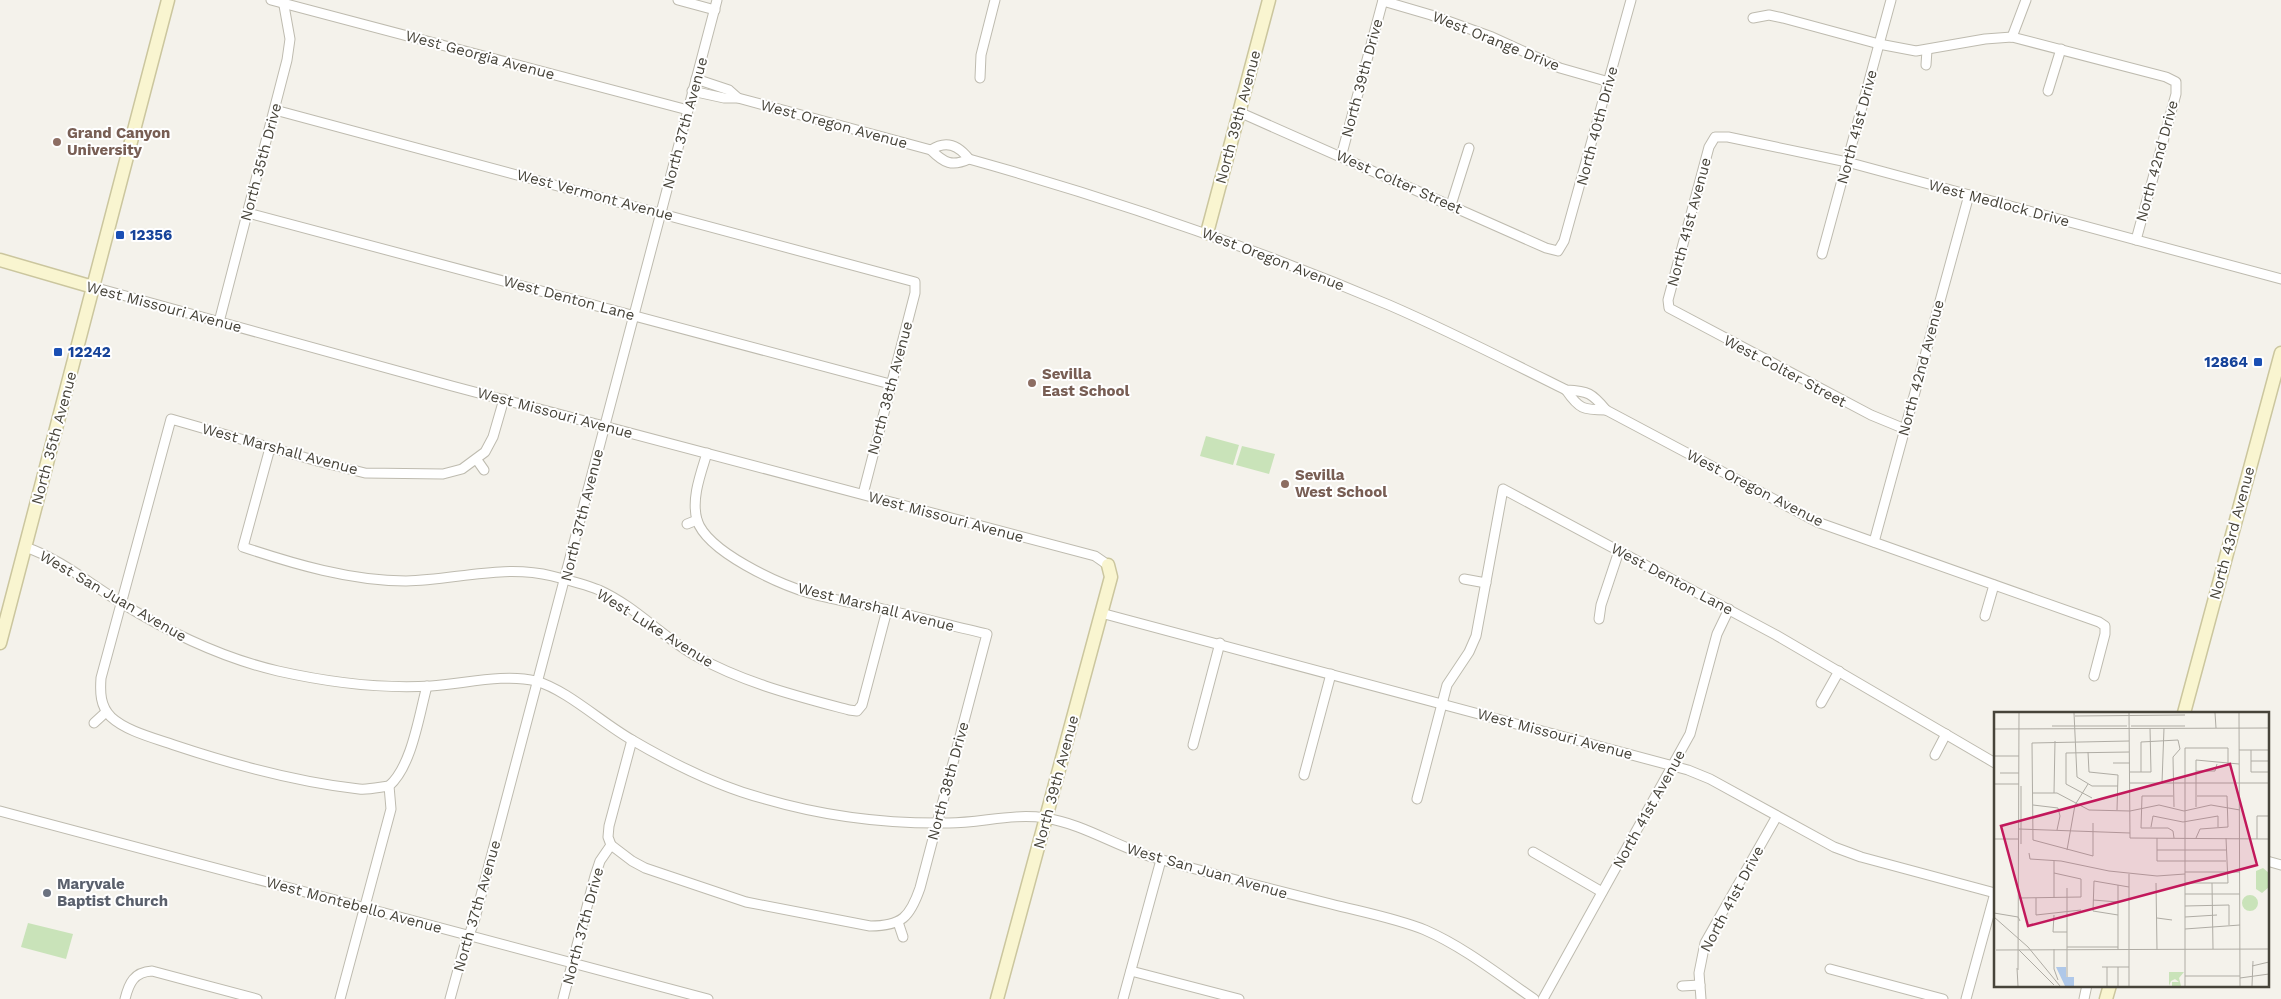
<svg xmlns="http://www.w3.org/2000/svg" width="2281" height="999" font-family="'Work Sans',sans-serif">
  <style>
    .green { fill: #c9e3b9 }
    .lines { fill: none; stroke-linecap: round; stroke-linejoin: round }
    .street-casing { stroke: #bebbaf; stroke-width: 11 }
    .secondary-casing { stroke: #cbc69e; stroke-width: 15 }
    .street { stroke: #fff; stroke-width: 9 }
    .secondary { stroke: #f9f5d0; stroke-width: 12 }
    .education-dot { fill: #8d6e63; stroke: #fff; stroke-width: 2 }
    .transit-dot { fill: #1a4fb4; stroke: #fff; stroke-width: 2 }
    .worship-dot { fill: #6b7280; stroke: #fff; stroke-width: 2 }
    .labels { text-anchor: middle; stroke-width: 4; stroke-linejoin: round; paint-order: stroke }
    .street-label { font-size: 15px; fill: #47443a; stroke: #fff }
    .education-label { font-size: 15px; font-weight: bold; fill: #785e54; stroke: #fff; text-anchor: start }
    .transit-label { font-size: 15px; font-weight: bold; fill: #164399; stroke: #fff; text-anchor: start }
    .worship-label { font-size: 15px; font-weight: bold; fill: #5b616d; stroke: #fff; text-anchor: start }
    .inset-road { fill: none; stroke: #afaca4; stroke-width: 1 }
    .view { fill: #c2185b; fill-opacity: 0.15; stroke: #c2185b; stroke-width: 2.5 }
    .inset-edge { fill: none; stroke: #47443a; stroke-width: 2.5 }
  </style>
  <rect width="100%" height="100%" fill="#f4f2eb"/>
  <g class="green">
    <polygon points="1206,436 1239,445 1233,465 1200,456"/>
    <polygon points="1242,446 1275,454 1269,474 1236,465"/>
    <polygon points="28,923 73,934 66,959 21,947"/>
  </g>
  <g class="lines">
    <defs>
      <g id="street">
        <polyline points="271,0 688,110"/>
        <polyline points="678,0 715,10"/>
        <polyline points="1383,1 1431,15 1492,37 1560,68 1609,82"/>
        <polyline points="1753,18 1769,15 1783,18 1879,44 1916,51 1985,39 2012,37 2166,77 2176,82 2176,94 2136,240"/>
        <polyline points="2012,37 2026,0"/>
        <polyline points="1926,65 1927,50"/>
        <polyline points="980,78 981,55 995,0"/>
        <polyline points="696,79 729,90 738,98"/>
        <path d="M692,91L724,98H738L931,150C944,163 952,167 969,159"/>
        <polyline points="2048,91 2061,49"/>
        <polyline points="275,110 915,282 915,293 863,494"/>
        <polyline points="1239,112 1546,248 1558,251 1564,241 1631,0"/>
        <path d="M931,150C946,140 958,145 969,159C1112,199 1252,247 1389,305C1449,331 1508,361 1566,390C1588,391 1592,393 1606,410L1817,522L2099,622L2105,626V634L2094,676"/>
        <polyline points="1341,157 1383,0"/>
        <polyline points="1451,205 1469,148"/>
        <polyline points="248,213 890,384"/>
        <polyline points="1822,254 1891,0"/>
        <polyline points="93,287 452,386 1095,556 1108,565"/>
        <polyline points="219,322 287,60 290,39 283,0"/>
        <path d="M1566,390C1579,409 1583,410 1606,410"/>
        <polyline points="1905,429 1871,415 1669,308 1668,300 1709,147 1715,137 1728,137 1847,162 2281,279"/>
        <path d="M270,448L243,547C294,564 351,581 406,581C455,580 503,564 552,576C568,580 584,584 599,590C635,606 662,637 696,656C744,683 797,696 849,710L857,711L862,705L887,610"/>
        <polyline points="477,460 484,470"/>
        <polyline points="687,524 697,520"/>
        <polyline points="1874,542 1969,195"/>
        <path d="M25,547C61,559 91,585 123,604C172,634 222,658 278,671C327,682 381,689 431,686C463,684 505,673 536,681C567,690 602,723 632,740C673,764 719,787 765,799C823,816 888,824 949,823C981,823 1013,813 1045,818C1085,824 1120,849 1159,859C1216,875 1274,890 1331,904C1362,912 1395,918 1425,930C1464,947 1499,975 1534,999"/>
        <polyline points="1464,579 1486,583"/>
        <polyline points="1101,613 1688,770 1710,779 1834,847 1861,857 1995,893"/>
        <polyline points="1985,616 1994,585"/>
        <polyline points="1599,619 1601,605 1619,551"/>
        <polyline points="1821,703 1839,671"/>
        <polyline points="94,723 106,712"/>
        <polyline points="1193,745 1220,643"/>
        <polyline points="1935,755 1946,734"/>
        <polyline points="1304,775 1331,674"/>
        <path d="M389,786C380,787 369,790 359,789C296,782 234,765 174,745C154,738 126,731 111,717C100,706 100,692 101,678L171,419L317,461L365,473L443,474L462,469L485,452L493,437L504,399"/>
        <polyline points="1417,799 1447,685 1469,652 1476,636 1503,489 1776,635 1995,763"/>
        <polyline points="0,811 708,999"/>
        <path d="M611,845L632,861L645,868L746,902L870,926C902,926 910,917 920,888L987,634C953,626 918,617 883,609C859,604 834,600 809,593C779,584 707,552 697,520C691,498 701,473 707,453"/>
        <polyline points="1533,852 1602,892"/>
        <polyline points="2267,861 2281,865"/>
        <polyline points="898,922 903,937"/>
        <polyline points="1830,969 1943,999"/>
        <polyline points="1131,971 1239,999"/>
        <polyline points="1682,986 1700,985"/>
        <path d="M125,999C129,983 134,972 152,971L257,999"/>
        <path d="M340,999L391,809L389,786C412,766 419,715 427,686"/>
        <polyline points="450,999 464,948 474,922 717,0"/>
        <polyline points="563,999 595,876 600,861 611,845 608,837 609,826 632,740"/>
        <polyline points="1123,999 1161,860"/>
        <polyline points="1543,999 1690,734 1717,634 1729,609"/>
        <polyline points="1701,999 1699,973 1705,943 1777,816"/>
        <polyline points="1966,999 1995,893"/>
        <polyline points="2084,999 2087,985"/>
      </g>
      <g id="secondary">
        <polyline points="1207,233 1269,0"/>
        <polyline points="0,260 93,287"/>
        <polyline points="0,643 168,0"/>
        <polyline points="2184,713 2281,353"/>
        <polyline points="997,999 1111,577 1108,565"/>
        <polyline points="2106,999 2110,985"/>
      </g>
    </defs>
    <use href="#street" class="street-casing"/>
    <use href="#secondary" class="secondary-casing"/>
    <use href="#street" class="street"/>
    <use href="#secondary" class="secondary"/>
  </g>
  <g class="education-dot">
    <circle cx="57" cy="142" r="5"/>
    <circle cx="1032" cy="383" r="5"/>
    <circle cx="1285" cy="484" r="5"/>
  </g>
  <g class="transit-dot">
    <rect x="115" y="230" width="10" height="10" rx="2.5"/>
    <rect x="53" y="347" width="10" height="10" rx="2.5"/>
    <rect x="2253" y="357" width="10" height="10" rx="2.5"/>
  </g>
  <circle class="worship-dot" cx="47" cy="893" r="5"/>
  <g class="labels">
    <g class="street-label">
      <text transform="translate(1496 41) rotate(22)" y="5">West Orange Drive</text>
      <text transform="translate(480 55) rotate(15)" y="5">West Georgia Avenue</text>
      <text transform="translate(1362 78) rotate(-75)" y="5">North 39th Drive</text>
      <text transform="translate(1238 117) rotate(-75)" y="5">North 39th Avenue</text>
      <text transform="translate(685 123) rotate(-75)" y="5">North 37th Avenue</text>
      <text transform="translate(834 124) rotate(15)" y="5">West Oregon Avenue</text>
      <text transform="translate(1597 126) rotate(-75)" y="5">North 40th Drive</text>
      <text transform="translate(1857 127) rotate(-75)" y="5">North 41st Drive</text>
      <text transform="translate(2157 161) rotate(-75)" y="5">North 42nd Drive</text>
      <text transform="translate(261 162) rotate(-75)" y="5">North 35th Drive</text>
      <text transform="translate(1399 182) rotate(24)" y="5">West Colter Street</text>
      <text transform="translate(595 195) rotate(15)" y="5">West Vermont Avenue</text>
      <text transform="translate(1999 203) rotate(15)" y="5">West Medlock Drive</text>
      <text transform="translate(1689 222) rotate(-75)" y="5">North 41st Avenue</text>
      <text transform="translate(1273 259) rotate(21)" y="5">West Oregon Avenue</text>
      <text transform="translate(569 298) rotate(15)" y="5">West Denton Lane</text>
      <text transform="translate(164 307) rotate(15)" y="5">West Missouri Avenue</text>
      <text transform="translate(1921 368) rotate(-75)" y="5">North 42nd Avenue</text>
      <text transform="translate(1785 371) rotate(28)" y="5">West Colter Street</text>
      <text transform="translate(890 388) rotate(-75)" y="5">North 38th Avenue</text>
      <text transform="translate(555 413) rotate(15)" y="5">West Missouri Avenue</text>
      <text transform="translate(54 438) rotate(-75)" y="5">North 35th Avenue</text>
      <text transform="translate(280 449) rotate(15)" y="5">West Marshall Avenue</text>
      <text transform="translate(1755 488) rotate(27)" y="5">West Oregon Avenue</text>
      <text transform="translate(582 515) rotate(-76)" y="5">North 37th Avenue</text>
      <text transform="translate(946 517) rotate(15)" y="5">West Missouri Avenue</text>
      <text transform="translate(2232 533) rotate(-75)" y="5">North 43rd Avenue</text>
      <text transform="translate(1672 579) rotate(28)" y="5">West Denton Lane</text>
      <text transform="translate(113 596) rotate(30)" y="5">West San Juan Avenue</text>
      <text transform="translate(876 607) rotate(14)" y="5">West Marshall Avenue</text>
      <text transform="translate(655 628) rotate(32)" y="5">West Luke Avenue</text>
      <text transform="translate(1555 734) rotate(15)" y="5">West Missouri Avenue</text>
      <text transform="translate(948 781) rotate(-75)" y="5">North 38th Drive</text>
      <text transform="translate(1056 782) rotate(-75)" y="5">North 39th Avenue</text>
      <text transform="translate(1649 809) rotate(-61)" y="5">North 41st Avenue</text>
      <text transform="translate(1207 871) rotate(16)" y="5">West San Juan Avenue</text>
      <text transform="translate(1732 899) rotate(-62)" y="5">North 41st Drive</text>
      <text transform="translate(354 905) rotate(15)" y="5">West Montebello Avenue</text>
      <text transform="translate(477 906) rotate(-74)" y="5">North 37th Avenue</text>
      <text transform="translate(583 926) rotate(-75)" y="5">North 37th Drive</text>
    </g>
    <g class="education-label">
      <text x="67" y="138">Grand Canyon<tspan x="67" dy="17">University</tspan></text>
      <text x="1042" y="379">Sevilla<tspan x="1042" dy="17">East School</tspan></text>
      <text x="1295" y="480">Sevilla<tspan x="1295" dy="17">West School</tspan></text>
    </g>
    <g class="transit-label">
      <text x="130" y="240">12356</text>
      <text x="68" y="357">12242</text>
      <text x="2248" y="367" text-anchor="end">12864</text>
    </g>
    <g class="worship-label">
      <text x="57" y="889">Maryvale<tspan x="57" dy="17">Baptist Church</tspan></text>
    </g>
  </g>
  <g transform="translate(1994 712)">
    <rect width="275" height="275" fill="#f4f2eb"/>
    <path d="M269,156L275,161V175L268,181L262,177V159ZM248 191a8 8 0 1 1 16 0a8 8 0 1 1-16 0ZM175,260H190L185,266L187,274H178V270H185L181,267L177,269L175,274Z" fill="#c9e3b9"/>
    <path d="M62,255H72V265H80V274H71Z" fill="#afc8e9"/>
    <path class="inset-road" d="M80,1L83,65L98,74H124M135,1L136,126L275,127M221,1L222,16M245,1L246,274M81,4L191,3M58,14H133M137,14H191M0,17L275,16M191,36V274M191,36H234V52M245,38H275M257,38V60H275M94,40L95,60L124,63L123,98M0,44H25M257,49H275M119,51H136M202,59H221L223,52M136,60H157L156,16M147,60V30L184,28L186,37M6,61H25M136,71H275M168,71L170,16M0,72H25M39,81H63L95,98L136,99L165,93L190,99L217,93L246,98M60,81L61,29M148,84L147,116H174L179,119L180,126M148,84H179M203,84H233M98,86L72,72V41L135,40M39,93L64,96L66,104L63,118M180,95L179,45L186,37M202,95V48L245,52M99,111V144L39,128L38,31L135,29M157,115L159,104L189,110L224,104V115M25,117L136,121M163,126V149H232M202,126L206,117L234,115L233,84M0,127H24M263,127V104H275M27,132V74M73,138L81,93L94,72M163,138H232M35,141L36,147L67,149L115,159L163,164L191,162M191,160H246M162,171L163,238M191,171H234L232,126M218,171L219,237M124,173V238M191,182H246M25,186L87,185V167L60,161M42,186V203L87,198M60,186V149M99,188L124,190M191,194L235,193V213M0,201L24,205L26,209M60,203L59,220H73M124,203L99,199L100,169L135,175M0,205L34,235L66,274M191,205L223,203M163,206L178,208M191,217L246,213M73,235H124M60,237V257L64,268M2,238L275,237M25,238L60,273M258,254L275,250M108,255H135M113,255V274M23,256L24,274M24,258L25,1M191,264H246M73,265V176M246,266L275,262M124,274V255M135,274V162M258,274L259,249"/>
    <path class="view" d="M236,52L263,153L34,214L7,114Z"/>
    <rect width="275" height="275" class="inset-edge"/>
  </g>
</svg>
